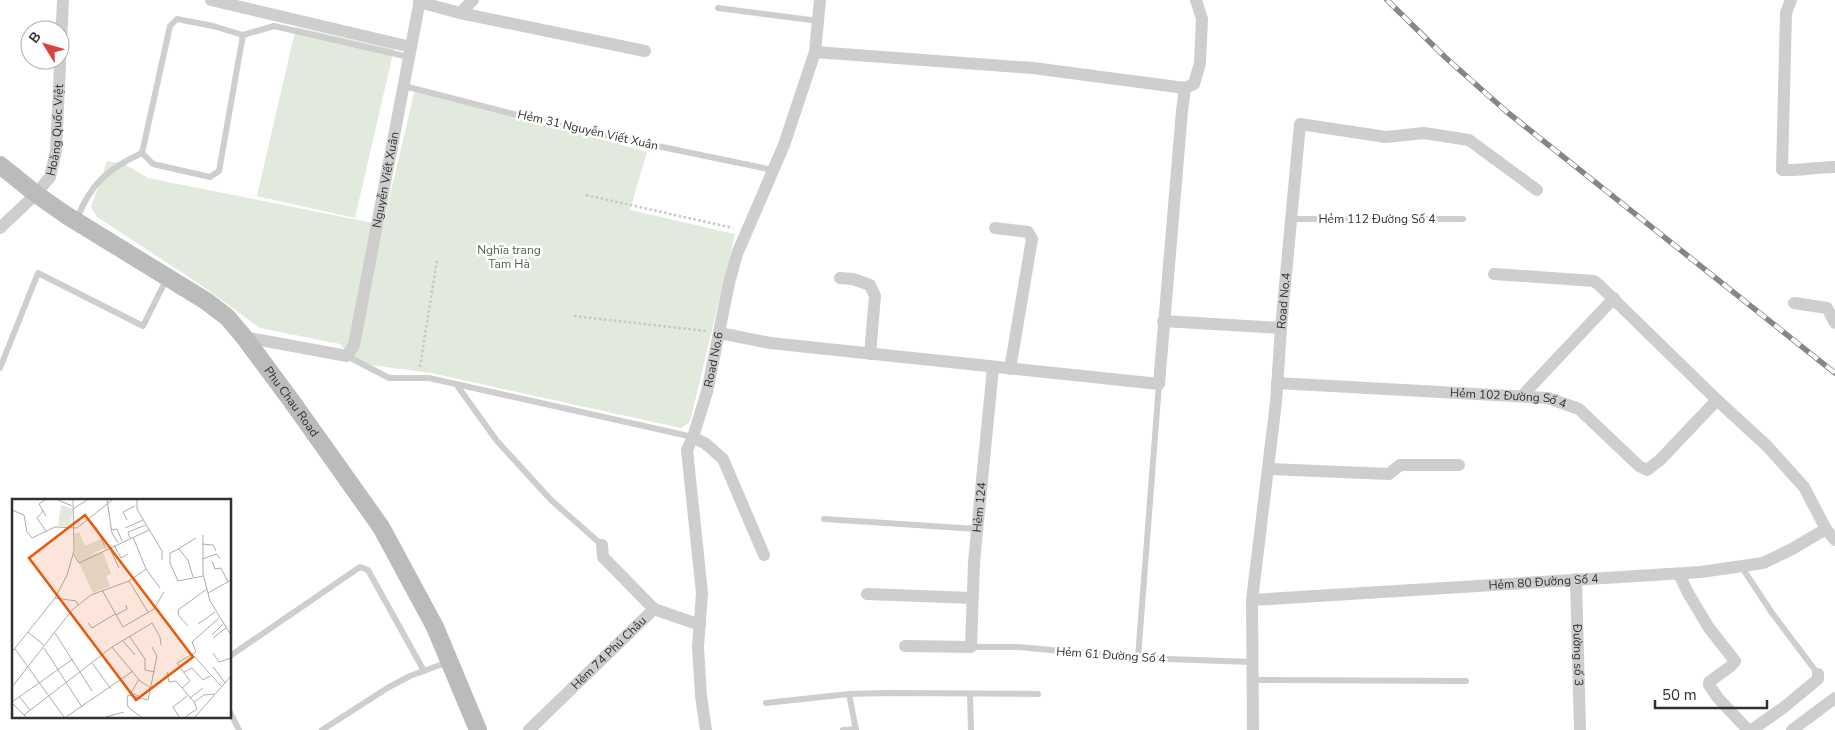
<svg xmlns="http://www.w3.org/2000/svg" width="1835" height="730" font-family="'Nunito Sans',sans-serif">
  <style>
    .green { fill: #e2e9dd }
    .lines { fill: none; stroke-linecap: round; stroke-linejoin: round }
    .path { stroke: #c8c8c8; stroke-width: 2.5; stroke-dasharray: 2.5 2.5; stroke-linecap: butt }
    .lane { stroke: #cecece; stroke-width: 6 }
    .street { stroke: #cecece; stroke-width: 12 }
    .secondary { stroke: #bbb; stroke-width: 18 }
    .rail-casing { stroke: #868686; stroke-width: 5.5 }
    .rail { stroke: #fff; stroke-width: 4; stroke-dasharray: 11; stroke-linecap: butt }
    .labels { text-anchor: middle; stroke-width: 5; stroke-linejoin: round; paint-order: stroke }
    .street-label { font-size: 12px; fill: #313131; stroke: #fff }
    .park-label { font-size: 12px; fill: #506a40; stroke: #fff }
    .inset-road { fill: none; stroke: #adadad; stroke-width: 1 }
    .view { fill: #e8590c; fill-opacity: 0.15; stroke: #e8590c; stroke-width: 2.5 }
    .inset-edge { fill: none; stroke: #313131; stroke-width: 2.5 }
  </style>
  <rect width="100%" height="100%" fill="#fff"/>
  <g class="green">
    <polygon points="296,27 394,49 355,218 257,196"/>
    <polygon points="415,89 647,152 630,210 735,234 690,422 681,428 431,373 355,363 340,344 260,328 198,283 97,217 91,207 107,161 126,165 148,178 383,225"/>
  </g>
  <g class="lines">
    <g class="path">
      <polyline points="586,195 733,228"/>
      <polyline points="574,316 706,331"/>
      <polyline points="420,367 437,260"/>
    </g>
    <g class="lane">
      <polyline points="718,8 819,21"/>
      <polyline points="404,86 556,125 773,170"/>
      <polyline points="142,153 170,26 177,19 213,26 243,35"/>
      <path d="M77,219C90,184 109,168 142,153L153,164L210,177L219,171L243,35L274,26L409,57"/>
      <polyline points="1292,219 1463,219"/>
      <polyline points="347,356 389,378 429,378 693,437"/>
      <polyline points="0,368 38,273 143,326 167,278"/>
      <polyline points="456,384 497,441 551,500 602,545"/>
      <polyline points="824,519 977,529"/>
      <polyline points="1741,566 1772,613 1818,674"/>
      <polyline points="971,647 1018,647 1138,658 1252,662"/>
      <polyline points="230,656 360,567 368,570 424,671"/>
      <polyline points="1138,658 1159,384"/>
      <polyline points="1252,680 1466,681"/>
      <polyline points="849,694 889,693 1038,694"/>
      <polyline points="970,694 971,730"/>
      <polyline points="766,703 849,694 856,730"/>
      <polyline points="230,712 239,730"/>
      <polyline points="322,730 389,687 410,676 448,662"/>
      <polyline points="843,730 856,729"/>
    </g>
    <g class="street">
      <polyline points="211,0 411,47"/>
      <path d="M1791,0L1786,13L1782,170C1800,171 1817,167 1835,167"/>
      <polyline points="419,2 460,13 473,0"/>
      <polyline points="460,13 645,51"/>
      <polyline points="815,52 1033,68 1185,88"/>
      <path id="s1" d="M0,228L36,194L50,177L56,151L63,0"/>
      <polyline points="995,228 1028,232 1032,239 1010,369"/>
      <polyline points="1494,274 1594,281 1599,285 1717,400 1767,446 1804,487 1826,529 1835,540"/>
      <polyline points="840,278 853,279 870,285 875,296 870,354"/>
      <polyline points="1794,303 1827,308 1835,323"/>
      <polyline points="1163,321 1281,328"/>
      <polyline points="720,333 770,343 1159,384 1182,111 1185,88 1194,84 1200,63 1202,19 1196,0"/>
      <path id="s2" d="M244,337L347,356L354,345L420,0"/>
      <path id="s3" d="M1277,383L1548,398L1579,409L1639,466L1647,470L1660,460L1717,400"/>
      <polyline points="1522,396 1614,298"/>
      <polyline points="693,437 706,444 723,459 764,555"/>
      <polyline points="1268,469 1389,474 1400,465 1459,465"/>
      <polyline points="602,545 603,557 654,609"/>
      <polyline points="1679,574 1688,593 1709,628 1735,661 1731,666 1709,682 1709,685 1718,698 1748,730 1753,729 1783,708 1818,679 1818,674"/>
      <path id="s4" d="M1576,579L1580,730"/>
      <polyline points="867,594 972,598"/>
      <path id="s5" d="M1252,600L1701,572L1763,563L1792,549L1826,529"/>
      <path id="s6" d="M905,646L971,647L974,562L993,368"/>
      <path id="s7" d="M529,730L654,609L700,625"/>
      <path id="s8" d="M706,730L701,696L698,647L702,593L687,450L693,437L707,392L729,283L737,254L784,145L815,52L820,0"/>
      <path id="s9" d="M1253,730L1252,600L1276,402L1281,328L1300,124L1386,137L1424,133L1469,140L1537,190"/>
      <polyline points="1792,730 1835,698"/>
    </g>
    <path class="secondary" id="s10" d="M0,165L36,194L66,215L206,301L227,317L244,337L293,403L381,527L435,627L478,730"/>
    <defs>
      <polyline id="rail" points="1387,0 1446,58 1507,112 1835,373"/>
    </defs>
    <use href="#rail" class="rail-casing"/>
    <use href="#rail" class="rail"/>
  </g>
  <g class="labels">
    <g class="street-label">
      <text dy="4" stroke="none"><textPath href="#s1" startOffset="119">Hoàng Quốc Việt</textPath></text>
      <text transform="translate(588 130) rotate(13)" y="4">Hẻm 31 Nguyễn Viết Xuân</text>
      <text dy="4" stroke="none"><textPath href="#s2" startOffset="286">Nguyễn Viết Xuân</textPath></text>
      <text x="1377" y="223">Hẻm 112 Đường Số 4</text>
      <text dy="4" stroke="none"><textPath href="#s9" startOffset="431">Road No.4</textPath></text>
      <text dy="4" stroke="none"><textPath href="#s8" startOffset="376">Road No.6</textPath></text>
      <text dy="4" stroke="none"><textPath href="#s3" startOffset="232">Hẻm 102 Đường Số 4</textPath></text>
      <text dy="4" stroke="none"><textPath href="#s10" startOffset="380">Phu Chau Road</textPath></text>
      <text dy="4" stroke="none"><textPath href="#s6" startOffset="206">Hẻm 124</textPath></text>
      <text dy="4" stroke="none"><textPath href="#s5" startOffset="292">Hẻm 80 Đường Số 4</textPath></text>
      <text dy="4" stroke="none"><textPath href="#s7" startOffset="111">Hẻm 74 Phú Châu</textPath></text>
      <text transform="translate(1111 655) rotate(4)" y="4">Hẻm 61 Đường Số 4</text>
      <text dy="4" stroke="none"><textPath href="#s4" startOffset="76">Đường số 3</textPath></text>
    </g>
    <g class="park-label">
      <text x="509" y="254">Nghĩa trang<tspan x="509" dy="14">Tam Hà</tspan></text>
    </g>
  </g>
  <g transform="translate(12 499)">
    <rect width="219" height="219" fill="#fff"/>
    <path d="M49,6L61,10L58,28L46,27ZM67,33L73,47L89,40L93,49L77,56L91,53L99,75L94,77L98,87L81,94L63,55L62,35Z" fill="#e2e9dd"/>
    <path class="inset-road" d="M33,1L27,5L34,17M46,1L60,7M95,1L100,34L106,44M125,1V10L150,52V61M61,10L75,1M0,11L12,16L15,33L20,39L43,28L65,29L100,1M31,12L25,19L34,32M115,21L111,13L123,7M84,28L94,50M113,29L131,21M100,31L105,30L110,42M191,36V75L198,102L219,136M121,38L134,70L148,89M118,39L116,33L134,26M190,45L201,46L204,52M102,46L109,59L116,55M166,50L184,39M99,52L107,69M61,54L67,64L137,31M158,54V64L166,82L191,77M158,54L167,50L176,61L181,78M190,60L205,55L208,60M200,62L203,70L209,69L216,83M117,82L136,113M90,91L111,128L142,110L152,93M196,94L219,81M43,99L64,102L66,106M104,116L115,110L114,106M76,124L80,129L103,115M186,125L203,113M176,127L167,117L166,111L195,90M16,133L33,147M43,134L80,192M200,136L211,125M118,138L133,160V171L143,173M201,139L214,129M111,142L123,156M100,148L128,182L139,189M32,149L70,208M3,150L52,218M0,153L43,99L55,76L62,52L61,1M201,154L207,163L219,159M180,155L209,187M80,164L99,190M201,168L213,184M155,173L157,183L164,182L182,203L192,196L202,195M172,173L180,169L191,181L198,177M127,180L119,194L127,197M0,188L60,111L79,96L117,82L134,70M170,189L178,182L165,164L184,153L180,143L207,119M7,197L18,211M178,199L191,189M0,203L61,160M0,204L14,218M12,216L100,148L140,124L148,138L149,146M54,218L121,172M94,218L112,213M129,218L116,208L115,202L116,196L136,201L145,157L140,148M167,218L161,208L175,197M173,218L185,210L182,203M183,218L219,177"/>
    <path class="view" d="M73,16L181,158L124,201L17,59Z"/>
    <rect width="219" height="219" class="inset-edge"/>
  </g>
  <g transform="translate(45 45) rotate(307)"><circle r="24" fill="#ffffff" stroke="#adadad"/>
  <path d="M0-4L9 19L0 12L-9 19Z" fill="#db413f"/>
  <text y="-8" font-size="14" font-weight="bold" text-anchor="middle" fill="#313131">B</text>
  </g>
  <path d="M1655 700v8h112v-8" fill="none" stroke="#313131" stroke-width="2.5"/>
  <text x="1662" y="700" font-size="15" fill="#313131" stroke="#ffffff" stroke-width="4" paint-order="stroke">50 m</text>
</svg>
